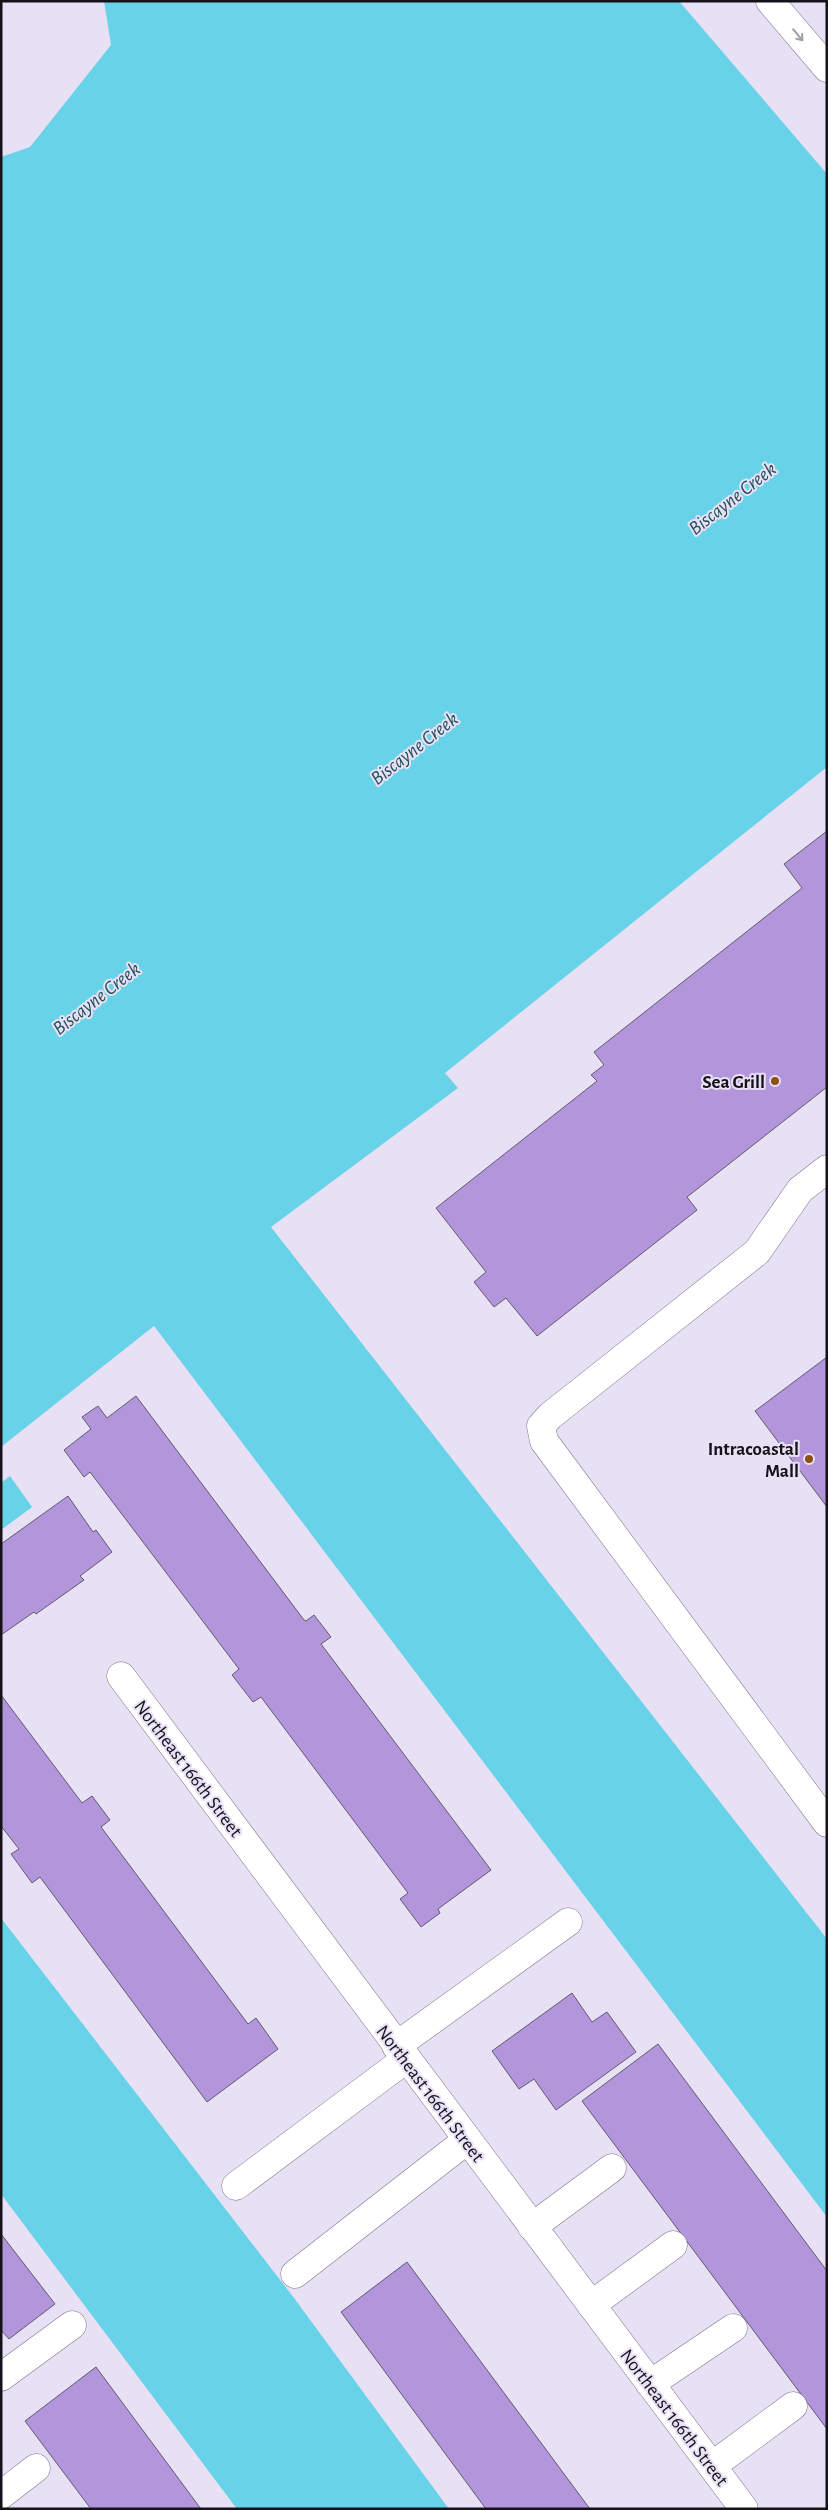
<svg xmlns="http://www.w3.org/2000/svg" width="828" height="2510" font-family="'Alegreya Sans',sans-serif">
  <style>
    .water { fill: #68d2e8 }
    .pier { fill: #e8e0f5 }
    .building { fill: #b295da; stroke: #625b6e }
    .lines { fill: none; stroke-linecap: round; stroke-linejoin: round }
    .minor-casing { stroke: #7d7588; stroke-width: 29 }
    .major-casing { stroke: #7d7588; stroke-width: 29 }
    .minor { stroke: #fff; stroke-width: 28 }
    .major { stroke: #fff; stroke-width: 28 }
    .oneway { stroke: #a1a0a3 }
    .poi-dot { fill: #8e5015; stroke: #e8e0f5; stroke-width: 2 }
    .labels { text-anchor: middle; stroke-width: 4; stroke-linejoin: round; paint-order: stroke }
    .poi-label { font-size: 19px; font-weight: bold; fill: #151219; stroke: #e8e0f5; text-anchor: end }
    .street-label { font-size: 19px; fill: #151219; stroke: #e8e0f5 }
    .water-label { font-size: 20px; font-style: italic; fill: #215059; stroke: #e8e0f5 }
  </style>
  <rect width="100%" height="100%" fill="#e8e0f5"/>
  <g class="water">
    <polygon points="104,1 827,1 827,767 445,1073 458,1088 271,1227 827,1939 827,2217 154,1326 1,1447 1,157 30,147 111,45"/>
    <polygon points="10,1476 32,1507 1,1530 1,1483"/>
    <polygon points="1,1918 294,2298 449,2509 237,2509 1,2194"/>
  </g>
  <polygon class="pier" points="679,1 827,1 827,174"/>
  <g class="building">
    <polygon points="827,831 827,1087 687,1197 697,1210 537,1336 506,1298 494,1307 474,1282 486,1272 436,1208 597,1081 591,1075 604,1065 594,1052 802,888 784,864"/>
    <polygon points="827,1357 827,1507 755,1411"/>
    <polygon points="136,1396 304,1620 306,1621 314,1615 331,1637 321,1644 491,1870 438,1909 440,1913 421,1927 400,1899 408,1893 261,1697 253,1702 232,1675 239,1669 90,1472 84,1477 64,1450 91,1429 82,1417 98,1406 107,1418"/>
    <polygon points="68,1496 93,1532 96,1530 112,1552 80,1576 84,1580 36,1614 34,1612 1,1635 1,1544"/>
    <polygon points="1,1695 82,1803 92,1796 110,1820 101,1827 248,2024 256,2018 278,2049 207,2102 40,1877 32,1883 11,1854 19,1849 1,1826"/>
    <polygon points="572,1993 592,2022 607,2012 636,2052 556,2110 534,2079 519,2089 492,2051"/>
    <polygon points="658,2044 827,2271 827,2429 582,2101"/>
    <polygon points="1,2234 55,2304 9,2339 1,2330"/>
    <polygon points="407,2262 590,2509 486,2509 341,2312"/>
    <polygon points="96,2367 201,2509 91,2509 25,2421"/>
  </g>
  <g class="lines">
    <defs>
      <g id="minor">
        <polyline points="827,1169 800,1190 757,1252 550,1416 541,1426 544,1441 827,1823"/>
        <polyline points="121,1676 744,2509"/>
        <polyline points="396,2046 568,1922"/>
        <polyline points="236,2186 406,2059"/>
        <polyline points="532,2227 612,2168"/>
        <polyline points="295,2274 467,2140"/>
        <polyline points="591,2305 673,2245"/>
        <polyline points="1,2377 72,2325"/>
        <polyline points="650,2384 733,2328"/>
        <polyline points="712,2466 793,2406"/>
        <polyline points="1,2495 36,2468"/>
      </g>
      <polyline id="major" points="770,1 827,68"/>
    </defs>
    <use href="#minor" class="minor-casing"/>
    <use href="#major" class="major-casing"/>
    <use href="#minor" class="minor"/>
    <use href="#major" class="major"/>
  </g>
  <defs><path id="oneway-shaft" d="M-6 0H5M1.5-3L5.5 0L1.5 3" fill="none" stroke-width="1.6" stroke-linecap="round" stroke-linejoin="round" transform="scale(1.25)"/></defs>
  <use class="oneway" href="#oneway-shaft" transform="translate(798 35) rotate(50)"/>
  <g class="poi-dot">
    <circle cx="775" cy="1081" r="5"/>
    <circle cx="809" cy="1459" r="5"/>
  </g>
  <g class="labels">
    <g class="poi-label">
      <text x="765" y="1088">Sea Grill</text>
      <text x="799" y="1455">Intracoastal<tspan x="799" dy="22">Mall</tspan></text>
    </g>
    <g class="street-label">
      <text transform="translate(189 1768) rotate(53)" y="7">Northeast 166th Street</text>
      <text transform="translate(431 2093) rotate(53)" y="7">Northeast 166th Street</text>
      <text transform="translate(675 2417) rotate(53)" y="7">Northeast 166th Street</text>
    </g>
    <g class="water-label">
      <text transform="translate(732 498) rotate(-38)" y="7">Biscayne Creek</text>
      <text transform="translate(414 748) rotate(-38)" y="7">Biscayne Creek</text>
      <text transform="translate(96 998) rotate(-38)" y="7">Biscayne Creek</text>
    </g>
  </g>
  <rect width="828" height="2510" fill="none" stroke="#151219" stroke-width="5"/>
</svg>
